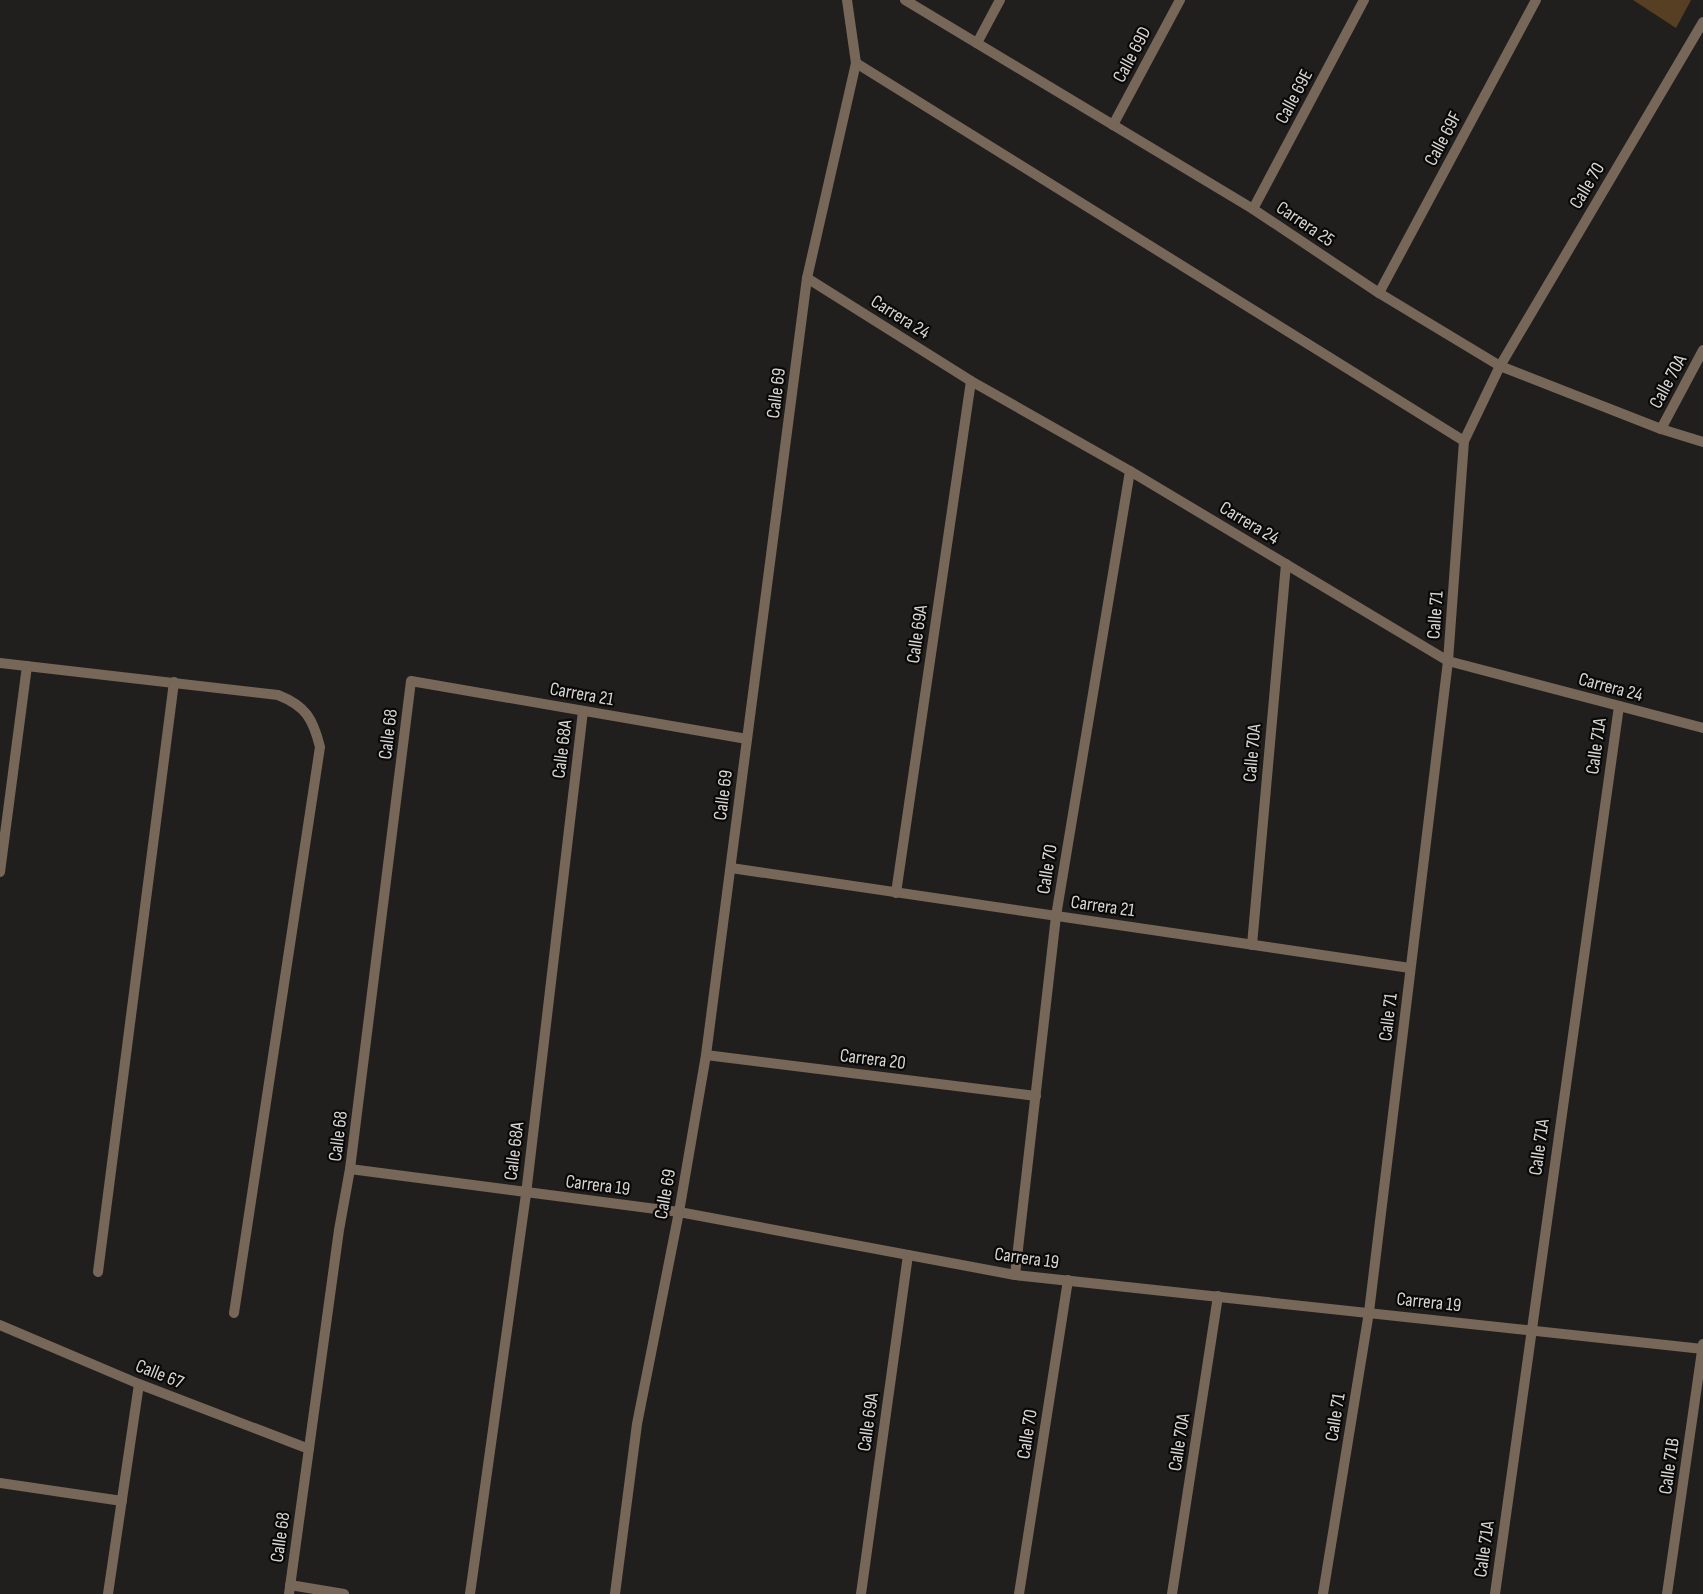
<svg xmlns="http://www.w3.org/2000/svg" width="1703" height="1594" font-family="'Sofia Sans Condensed',sans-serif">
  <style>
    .green { fill: #563f23 }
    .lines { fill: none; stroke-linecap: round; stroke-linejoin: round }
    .minor { stroke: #766758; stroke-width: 10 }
    .labels { text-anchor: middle; stroke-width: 4.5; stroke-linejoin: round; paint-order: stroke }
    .street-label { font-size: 19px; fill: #d6d5d3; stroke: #0a0908 }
  </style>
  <rect width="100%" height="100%" fill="#211f1d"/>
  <polygon class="green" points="1633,0 1691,0 1676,28"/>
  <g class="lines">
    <g class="minor">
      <polyline points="905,0 1253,209 1379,293 1500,366 1661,429 1703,442"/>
      <polyline points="977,43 1000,0"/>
      <polyline points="856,63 1464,441"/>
      <polyline points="1113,125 1180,0"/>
      <polyline points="1253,209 1364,0"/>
      <polyline points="807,278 971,381 1130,471 1448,661 1703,728"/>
      <polyline points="1379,293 1536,0"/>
      <polyline points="1661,429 1703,350"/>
      <path d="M0,663L278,695C306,706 313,719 320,747L234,1313"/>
      <polyline points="731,868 1410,968"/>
      <polyline points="0,872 27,666"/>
      <polyline points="896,893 971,381"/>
      <polyline points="1252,945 1286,564"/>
      <polyline points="706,1055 1036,1096"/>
      <polyline points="350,1169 679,1212 1015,1275 1703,1349"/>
      <polyline points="98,1272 174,682"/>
      <polyline points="1015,1275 1056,916 1130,471"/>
      <polyline points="0,1325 139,1384 309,1449"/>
      <polyline points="0,1483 122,1501"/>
      <polyline points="290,1585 344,1594"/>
      <polyline points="108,1594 139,1384"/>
      <polyline points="289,1594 339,1230 350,1169 411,681 747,739"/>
      <polyline points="470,1594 526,1194 583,711"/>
      <polyline points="615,1594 637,1424 679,1212 706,1055 807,278 856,63 847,0"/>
      <polyline points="861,1594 908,1255"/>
      <polyline points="1019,1594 1068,1280"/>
      <polyline points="1172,1594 1218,1296"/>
      <polyline points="1323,1594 1369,1312 1448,661 1464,441 1500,366 1703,22"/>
      <polyline points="1495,1594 1619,706"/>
      <polyline points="1667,1594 1703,1344"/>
    </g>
  </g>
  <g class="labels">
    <g class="street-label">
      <text transform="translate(1131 54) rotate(-62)" y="7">Calle 69D</text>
      <text transform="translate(1293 96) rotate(-62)" y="7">Calle 69E</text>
      <text transform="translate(1442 138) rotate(-62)" y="7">Calle 69F</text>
      <text transform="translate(1586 185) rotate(-59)" y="7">Calle 70</text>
      <text transform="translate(1306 223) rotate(34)" y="7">Carrera 25</text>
      <text transform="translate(901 316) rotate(32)" y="7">Carrera 24</text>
      <text transform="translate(1667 381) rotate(-62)" y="7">Calle 70A</text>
      <text transform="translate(775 393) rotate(-83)" y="7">Calle 69</text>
      <text transform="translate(1250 522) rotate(31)" y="7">Carrera 24</text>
      <text transform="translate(1434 615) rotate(-86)" y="7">Calle 71</text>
      <text transform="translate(916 634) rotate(-82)" y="7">Calle 69A</text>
      <text transform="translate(1611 686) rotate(15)" y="7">Carrera 24</text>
      <text transform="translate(582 693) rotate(10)" y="7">Carrera 21</text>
      <text transform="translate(387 734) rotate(-83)" y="7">Calle 68</text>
      <text transform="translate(1595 746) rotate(-82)" y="7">Calle 71A</text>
      <text transform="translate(561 749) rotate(-83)" y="7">Calle 68A</text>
      <text transform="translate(1251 753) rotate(-85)" y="7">Calle 70A</text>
      <text transform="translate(722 795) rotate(-83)" y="7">Calle 69</text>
      <text transform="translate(1046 869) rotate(-81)" y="7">Calle 70</text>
      <text transform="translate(1103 905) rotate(8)" y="7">Carrera 21</text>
      <text transform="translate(1387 1017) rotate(-83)" y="7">Calle 71</text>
      <text transform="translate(873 1058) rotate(7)" y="7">Carrera 20</text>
      <text transform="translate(337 1136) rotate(-83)" y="7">Calle 68</text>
      <text transform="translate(1538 1147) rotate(-82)" y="7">Calle 71A</text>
      <text transform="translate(513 1151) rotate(-83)" y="7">Calle 68A</text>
      <text transform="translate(598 1184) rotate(7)" y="7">Carrera 19</text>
      <text transform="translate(664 1194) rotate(-80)" y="7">Calle 69</text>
      <text transform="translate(1027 1257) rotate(8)" y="7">Carrera 19</text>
      <text transform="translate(1429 1301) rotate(6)" y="7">Carrera 19</text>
      <text transform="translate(160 1373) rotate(22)" y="7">Calle 67</text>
      <text transform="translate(1334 1417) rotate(-81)" y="7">Calle 71</text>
      <text transform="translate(867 1422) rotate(-82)" y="7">Calle 69A</text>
      <text transform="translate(1026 1434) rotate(-81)" y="7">Calle 70</text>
      <text transform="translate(1178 1442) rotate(-81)" y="7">Calle 70A</text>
      <text transform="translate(1668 1466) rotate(-82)" y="7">Calle 71B</text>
      <text transform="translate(279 1537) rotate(-82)" y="7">Calle 68</text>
      <text transform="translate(1483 1549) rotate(-82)" y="7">Calle 71A</text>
    </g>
  </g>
</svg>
